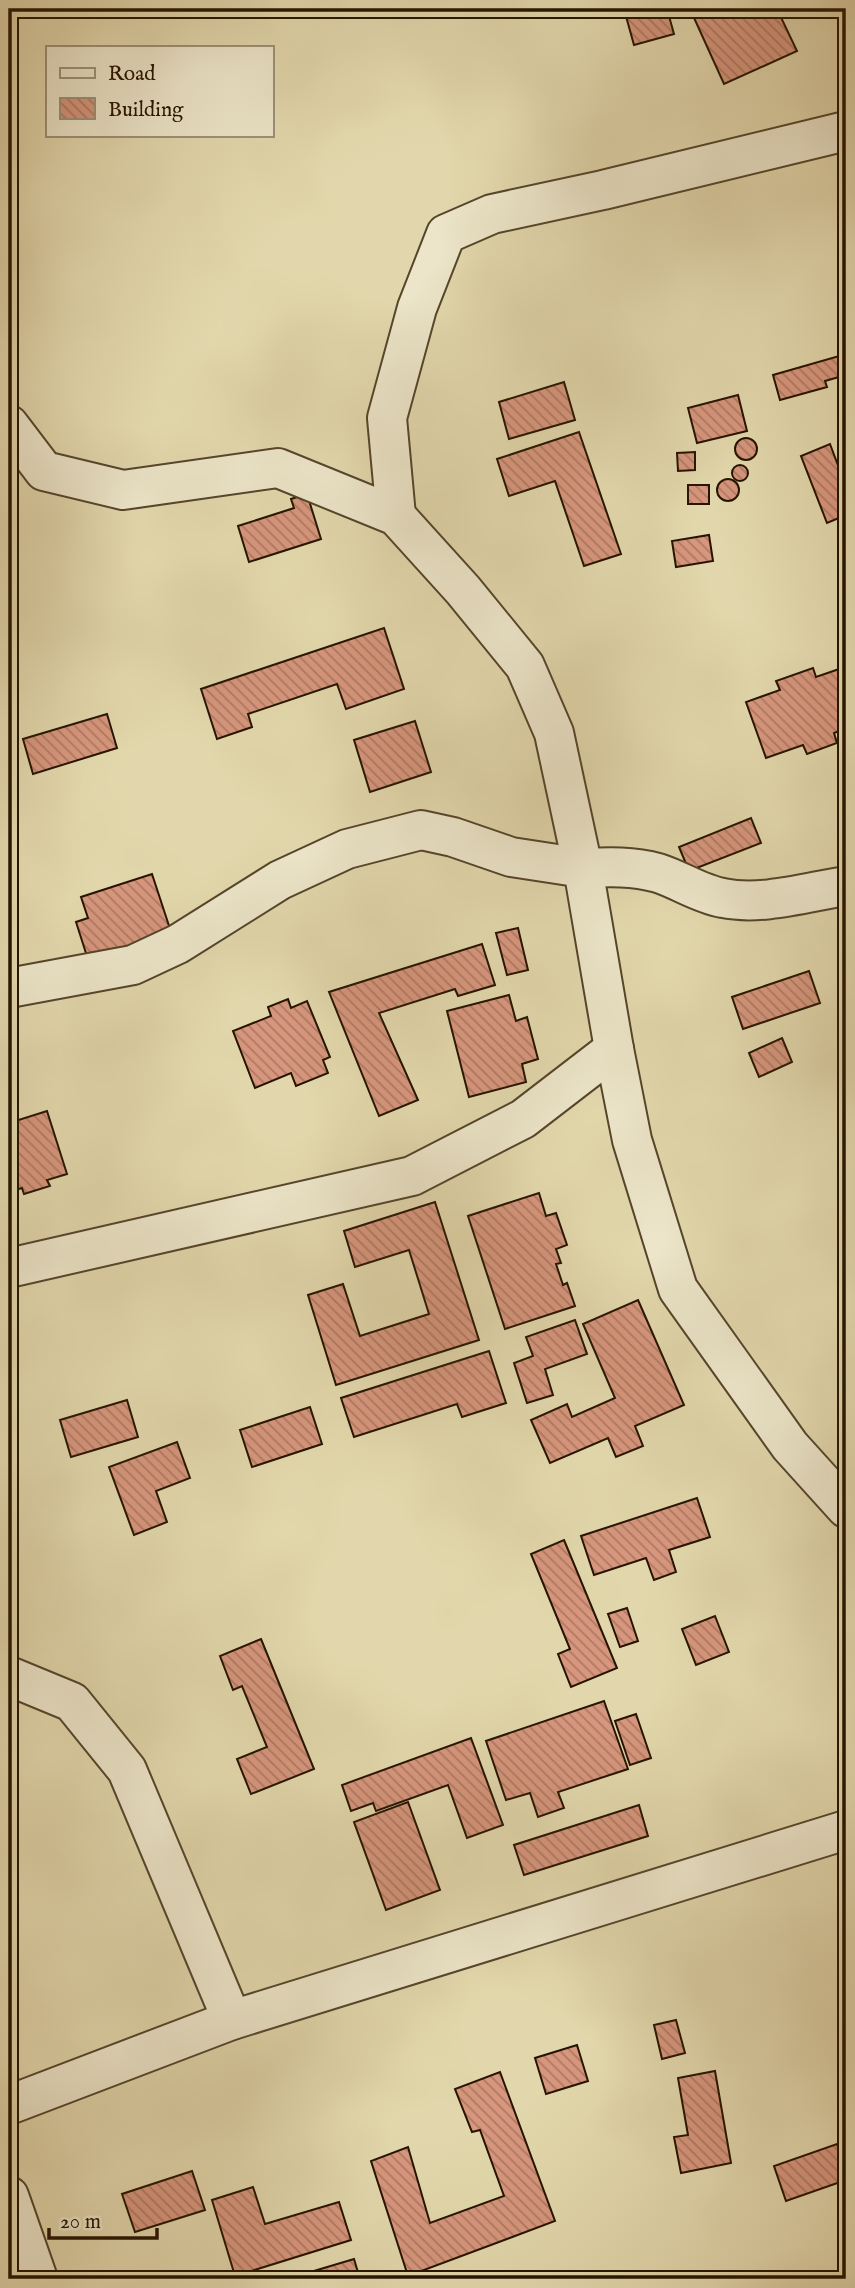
<svg xmlns="http://www.w3.org/2000/svg" width="855" height="2288" font-family="'IM FELL English',serif">
  <style>
    .building { fill: url(#building-back-hatch); stroke: #261400; stroke-width: 2 }
    .lines { fill: none; stroke-linecap: round; stroke-linejoin: round }
    .minor-casing { stroke: #55452b; stroke-width: 42 }
    .minor { stroke: #ece5c9; stroke-width: 38 }
  </style>
  <defs>
    <pattern id="building-back-hatch" width="6" height="6" patternUnits="userSpaceOnUse" patternTransform="scale(1.75)"><rect width="6" height="6" fill="#d7967d"/><path d="M-1 5l2 2M0 0l6 6M5-1l2 2" fill="none" stroke="#ae7964"/></pattern>
  </defs>
  <rect width="100%" height="100%" fill="#e2d7ac"/>
  <filter id="stains"><feTurbulence type="fractalNoise" baseFrequency=".00286" numOctaves="4"/><feColorMatrix values="0 0 0 0 .2 0 0 0 0 .09 0 0 0 0 .02 0 0 0 .5 -.17"/></filter>
  <radialGradient id="worn" r=".72"><stop offset=".6" stop-color="#630" stop-opacity="0"/><stop offset="1" stop-color="#630" stop-opacity=".3"/></radialGradient>
  <g class="building">
    <polygon points="504,9 537,9 506,17"/>
    <polygon points="579,9 608,9 581,16"/>
    <polygon points="624,9 667,9 674,34 634,45"/>
    <polygon points="690,9 777,9 797,51 724,84"/>
    <polygon points="846,354 846,375 825,381 827,387 780,400 773,375"/>
    <polygon points="564,382 575,420 509,439 499,402"/>
    <polygon points="738,395 747,431 697,443 688,408"/>
    <polygon points="579,432 621,554 584,566 555,481 509,496 497,459"/>
    <circle cx="746" cy="449" r="11"/>
    <polygon points="830,444 846,487 846,515 827,523 801,456"/>
    <polygon points="695,452 695,470 678,471 677,453"/>
    <circle cx="740" cy="473" r="8"/>
    <circle cx="728" cy="490" r="11"/>
    <rect x="688" y="485" width="21" height="19"/>
    <polygon points="307,494 321,539 249,562 238,526 294,508 291,499"/>
    <polygon points="709,535 713,561 676,567 672,541"/>
    <polygon points="384,628 404,689 346,709 337,684 248,714 252,727 217,739 201,689"/>
    <polygon points="845,667 846,728 834,733 837,743 807,754 803,745 766,758 746,702 780,690 776,681 813,668 816,677"/>
    <polygon points="107,714 117,748 33,774 23,739"/>
    <polygon points="415,721 431,772 370,792 354,740"/>
    <polygon points="751,818 761,843 689,871 679,847"/>
    <polygon points="152,874 175,944 92,972 76,922 88,918 81,897"/>
    <polygon points="518,928 528,970 507,975 496,933"/>
    <polygon points="482,944 495,985 458,996 455,989 379,1013 418,1100 379,1116 329,992"/>
    <polygon points="809,971 820,1003 743,1029 732,997"/>
    <polygon points="509,995 516,1021 527,1017 538,1059 522,1064 526,1082 469,1097 447,1011"/>
    <polygon points="288,999 291,1008 307,1001 330,1057 323,1060 328,1073 296,1086 291,1073 255,1088 233,1031 271,1016 268,1007"/>
    <polygon points="782,1038 792,1062 759,1077 749,1053"/>
    <polygon points="47,1111 67,1174 47,1180 50,1186 24,1194 22,1188 9,1192 9,1123"/>
    <polygon points="539,1193 546,1216 556,1213 567,1245 556,1249 561,1263 556,1264 563,1285 567,1283 575,1306 505,1329 468,1216"/>
    <polygon points="435,1202 479,1340 336,1385 308,1295 343,1284 360,1336 429,1314 409,1250 355,1267 344,1231"/>
    <polygon points="638,1300 684,1405 635,1426 643,1446 616,1457 608,1438 550,1463 531,1420 567,1404 572,1417 615,1398 583,1324"/>
    <polygon points="575,1320 587,1354 545,1369 553,1395 527,1403 514,1363 533,1356 526,1337"/>
    <polygon points="489,1351 506,1403 462,1417 457,1404 354,1437 341,1398"/>
    <polygon points="127,1400 138,1437 71,1457 60,1420"/>
    <polygon points="310,1407 322,1444 252,1467 240,1430"/>
    <polygon points="177,1442 190,1478 156,1491 167,1522 134,1535 109,1467"/>
    <polygon points="697,1498 710,1537 669,1550 676,1572 654,1580 646,1558 594,1575 581,1536"/>
    <polygon points="564,1540 617,1668 571,1687 558,1654 570,1649 531,1554"/>
    <polygon points="627,1608 638,1641 620,1647 608,1614"/>
    <polygon points="715,1616 729,1652 696,1665 682,1629"/>
    <polygon points="261,1639 314,1769 251,1794 237,1759 267,1747 242,1686 233,1690 220,1656"/>
    <polygon points="604,1701 628,1769 558,1792 564,1808 538,1817 530,1793 506,1800 486,1741"/>
    <polygon points="636,1714 651,1758 630,1765 615,1721"/>
    <polygon points="471,1738 503,1825 467,1838 448,1785 376,1811 373,1803 351,1811 342,1785"/>
    <polygon points="408,1802 440,1890 386,1910 354,1822"/>
    <polygon points="639,1805 648,1836 524,1875 514,1845"/>
    <polygon points="676,2020 685,2053 662,2059 654,2025"/>
    <polygon points="577,2045 588,2081 546,2094 535,2058"/>
    <polygon points="715,2071 731,2163 681,2173 674,2137 688,2135 678,2078"/>
    <polygon points="500,2072 555,2221 408,2276 371,2161 408,2147 430,2223 504,2196 480,2130 472,2132 455,2089"/>
    <polygon points="837,2144 846,2170 846,2180 786,2201 774,2166"/>
    <polygon points="192,2171 205,2210 135,2232 122,2194"/>
    <polygon points="253,2187 265,2224 339,2202 351,2240 235,2276 212,2200"/>
    <polygon points="354,2259 360,2279 287,2279"/>
  </g>
  <g class="lines">
    <defs>
      <g id="minor">
        <path d="M9,425L44,471L123,490L278,468L396,516L463,590L525,666L554,733L583,868C609,867 632,866 658,873C680,880 700,894 723,898C762,906 807,892 846,886"/>
        <polyline points="396,516 387,418 417,308 446,234 492,214 603,190 846,131"/>
        <polyline points="9,988 133,965 178,944 280,880 347,849 421,830 453,837 511,857 583,868 614,1049 523,1119 412,1176 9,1268"/>
        <polyline points="614,1049 632,1140 678,1289 790,1446 846,1508"/>
        <polyline points="9,1676 72,1702 127,1770 232,2020"/>
        <polyline points="9,2105 232,2020 846,1830"/>
        <polyline points="9,2196 38,2279"/>
      </g>
    </defs>
    <use href="#minor" class="minor-casing"/>
    <use href="#minor" class="minor"/>
  </g>
  <rect width="855" height="2288" fill="none" stroke="#e2d7ac" stroke-width="35"/>
  <rect x="10" y="10" width="834" height="2267" fill="none" stroke="#261400" stroke-width="3.5"/>
  <rect x="18" y="18" width="820" height="2253" fill="none" stroke="#261400" stroke-width="2"/>
  <rect x="46" y="46" width="228" height="91" fill="#ece5c9" stroke="#9d9179" stroke-width="2"/>
  <rect x="60" y="68" width="35" height="10" fill="#ece5c9" stroke="#9d9179" stroke-width="2"/>
  <text x="108" y="80" font-size="21" fill="#261400">Road</text>
  <rect x="60" y="98" width="35" height="21" fill="url(#building-back-hatch)" stroke="#9d9179" stroke-width="2"/>
  <text x="108" y="116" font-size="21" fill="#261400">Building</text>
  <path d="M49 2228v10h108v-10" fill="none" stroke="#261400" stroke-width="3.5"/>
  <text x="60" y="2228" font-size="21" fill="#261400" stroke="#ece5c9" stroke-width="5" paint-order="stroke">20 m</text>
  <rect width="100%" height="100%" filter="url(#stains)"/>
  <rect width="100%" height="100%" fill="url(#worn)"/>
</svg>
